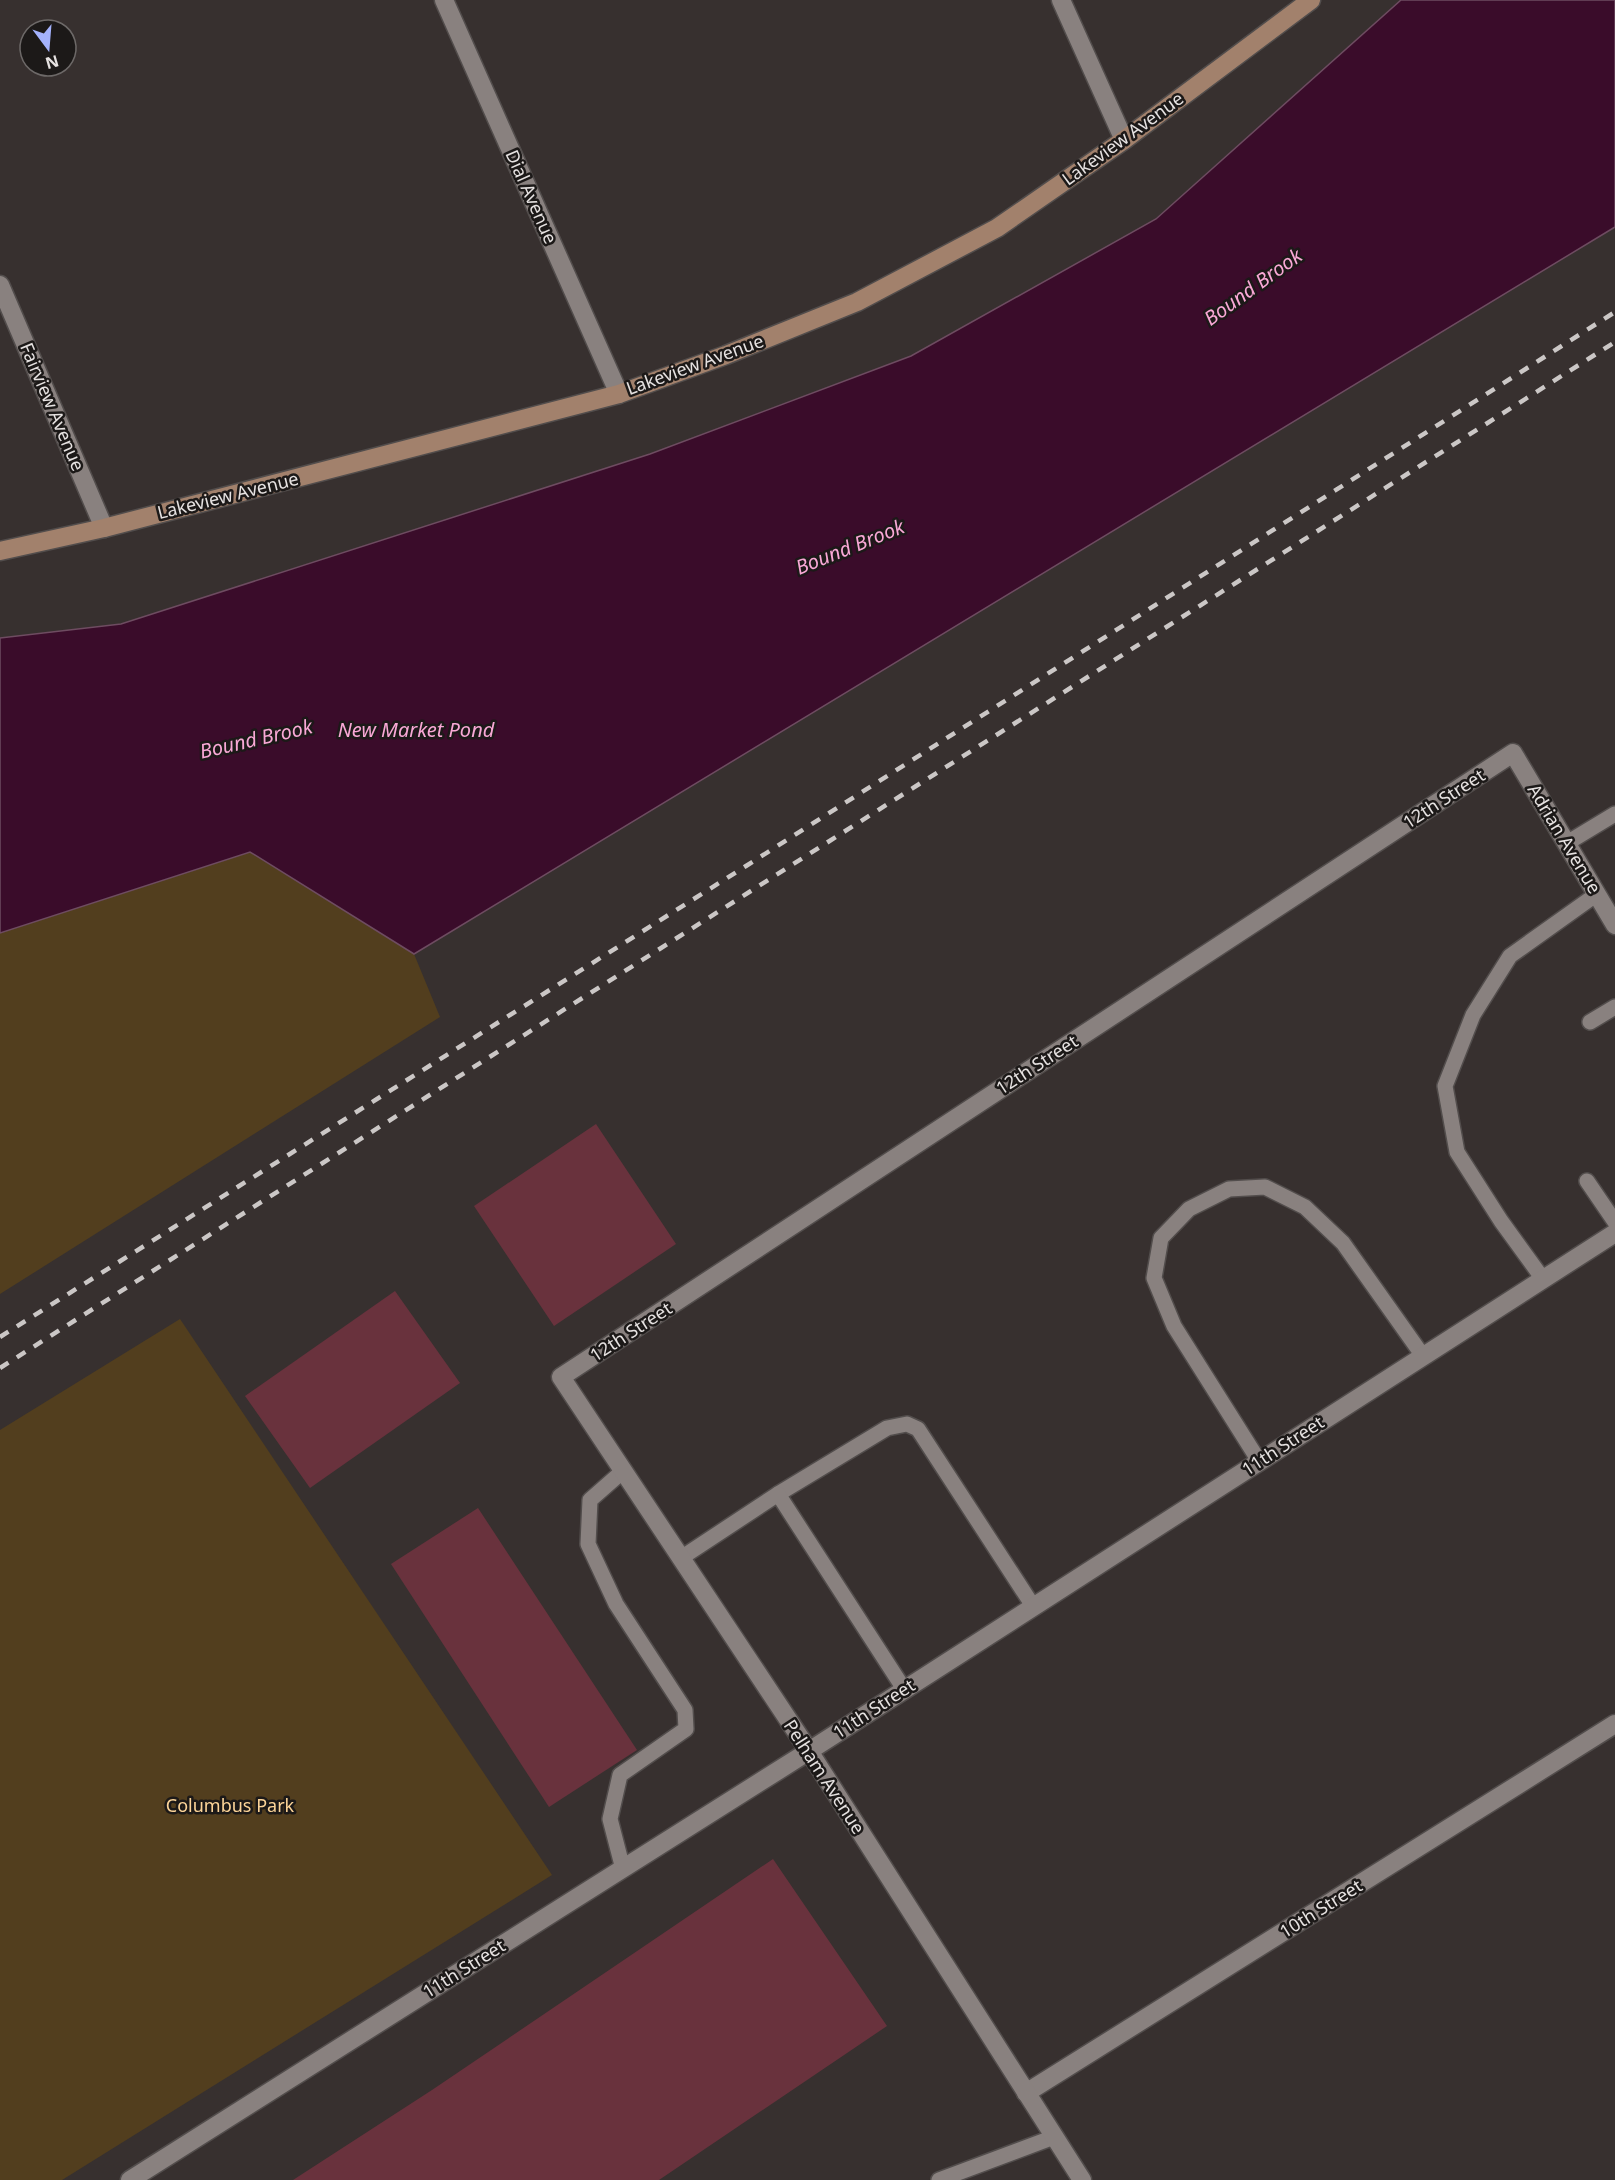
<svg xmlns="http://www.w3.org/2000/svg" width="1615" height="2180" font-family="'Noto Sans',sans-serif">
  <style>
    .green { fill: #523e1e }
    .water { fill: #3a0c2a; stroke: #6e4c61; stroke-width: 1.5 }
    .building { fill: #69323d }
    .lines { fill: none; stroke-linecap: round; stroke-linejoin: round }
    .lane-casing { stroke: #524d4c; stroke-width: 18 }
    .street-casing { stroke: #524d4c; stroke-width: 21 }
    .secondary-casing { stroke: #524d4c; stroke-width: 21 }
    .lane { stroke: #89817f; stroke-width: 15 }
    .street { stroke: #89817f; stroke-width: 18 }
    .secondary { stroke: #a2816c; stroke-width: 18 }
    .rail { stroke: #cbc7c6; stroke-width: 4.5; stroke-dasharray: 10 10; stroke-linecap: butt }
    .labels { text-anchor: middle; stroke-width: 5; stroke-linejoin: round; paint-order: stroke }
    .street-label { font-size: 18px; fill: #e6e2e1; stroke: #1c1918 }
    .park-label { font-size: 18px; fill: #fcd498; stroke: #1c1918 }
    .water-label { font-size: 20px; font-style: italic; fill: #f9a8d6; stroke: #1c1918 }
  </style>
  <rect width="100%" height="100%" fill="#37302f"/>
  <g class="green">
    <polygon points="250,851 414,954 440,1017 0,1294 0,933"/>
    <polygon points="180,1319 552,1875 62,2180 0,2180 0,1430"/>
  </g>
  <polygon class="water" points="1401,0 1615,0 1615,227 414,954 250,852 0,933 0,638 121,624 650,454 911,356 1156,219"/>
  <g class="building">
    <polygon points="596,1124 676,1244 554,1326 474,1206"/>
    <polygon points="395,1291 460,1383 310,1488 245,1396"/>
    <polygon points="478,1508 637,1750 549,1807 391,1564"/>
    <polygon points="773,1859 887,2026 659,2180 293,2180 432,2090"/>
  </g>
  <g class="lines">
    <defs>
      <g id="lane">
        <polyline points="1567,843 1615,814"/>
        <polyline points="1590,1022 1615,1007"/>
        <polyline points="1587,1181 1615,1222"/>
        <polyline points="1543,1279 1501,1221 1457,1152 1445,1086 1473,1015 1510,956 1597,894"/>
        <polyline points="1259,1461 1174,1326 1154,1278 1161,1238 1189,1209 1229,1189 1265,1187 1305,1207 1343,1243 1423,1356"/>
        <polyline points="778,1494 887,1428 907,1424 918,1429 1033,1606"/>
        <polyline points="681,1558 778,1494 904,1689"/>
        <polyline points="623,1869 610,1819 620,1775 686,1729 685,1710 616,1604 588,1544 590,1500 623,1471"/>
        <polyline points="939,2180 1054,2137"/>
      </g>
      <g id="street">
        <polyline points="444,0 619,394"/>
        <polyline points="1061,0 1124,140"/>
        <polyline points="0,285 104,528"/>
        <polyline points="1026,2093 1615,1724"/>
        <polyline points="130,2180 809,1751 1615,1233"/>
        <polyline points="1082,2180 809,1751 561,1377 1513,753 1615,925"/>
      </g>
      <polyline id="secondary" points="0,551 104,528 619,394 726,355 857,302 997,228 1124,140 1311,0"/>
    </defs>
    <use href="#lane" class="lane-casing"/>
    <use href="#street" class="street-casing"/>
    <use href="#secondary" class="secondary-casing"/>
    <use href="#lane" class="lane"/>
    <use href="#street" class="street"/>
    <use href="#secondary" class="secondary"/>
    <g class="rail">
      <polyline points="0,1337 746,866 1615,312"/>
      <polyline points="0,1368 1615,342"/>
    </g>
  </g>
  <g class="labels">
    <g class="street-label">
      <text transform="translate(1123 139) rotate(-36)" y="6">Lakeview Avenue</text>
      <text transform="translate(531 197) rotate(66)" y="6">Dial Avenue</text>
      <text transform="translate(695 365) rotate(-20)" y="6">Lakeview Avenue</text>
      <text transform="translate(52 407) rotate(67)" y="6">Fairview Avenue</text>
      <text transform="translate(228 496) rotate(-14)" y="6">Lakeview Avenue</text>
      <text transform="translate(1444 799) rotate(-33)" y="6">12th Street</text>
      <text transform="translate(1564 839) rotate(59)" y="6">Adrian Avenue</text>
      <text transform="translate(1037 1065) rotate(-33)" y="6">12th Street</text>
      <text transform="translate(631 1332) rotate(-33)" y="6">12th Street</text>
      <text transform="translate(1283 1446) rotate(-33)" y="6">11th Street</text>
      <text transform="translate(874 1709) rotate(-33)" y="6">11th Street</text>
      <text transform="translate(824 1777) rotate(57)" y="6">Pelham Avenue</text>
      <text transform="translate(1321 1909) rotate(-32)" y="6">10th Street</text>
      <text transform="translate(464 1969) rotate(-32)" y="6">11th Street</text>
    </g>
    <g class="park-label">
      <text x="230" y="1812">Columbus Park</text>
    </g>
    <g class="water-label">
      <text transform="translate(1253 287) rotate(-36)" y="7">Bound Brook</text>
      <text transform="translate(850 547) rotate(-22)" y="7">Bound Brook</text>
      <text x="416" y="737">New Market Pond</text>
      <text transform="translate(256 739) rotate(-13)" y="7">Bound Brook</text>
    </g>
  </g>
  <g transform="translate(48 48) rotate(164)"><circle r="28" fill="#1c1918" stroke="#6d6968" stroke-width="1.5"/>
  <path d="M0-4.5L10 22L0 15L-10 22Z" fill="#a4b2fc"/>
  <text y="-9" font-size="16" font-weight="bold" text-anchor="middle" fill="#e6e2e1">N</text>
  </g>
</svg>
